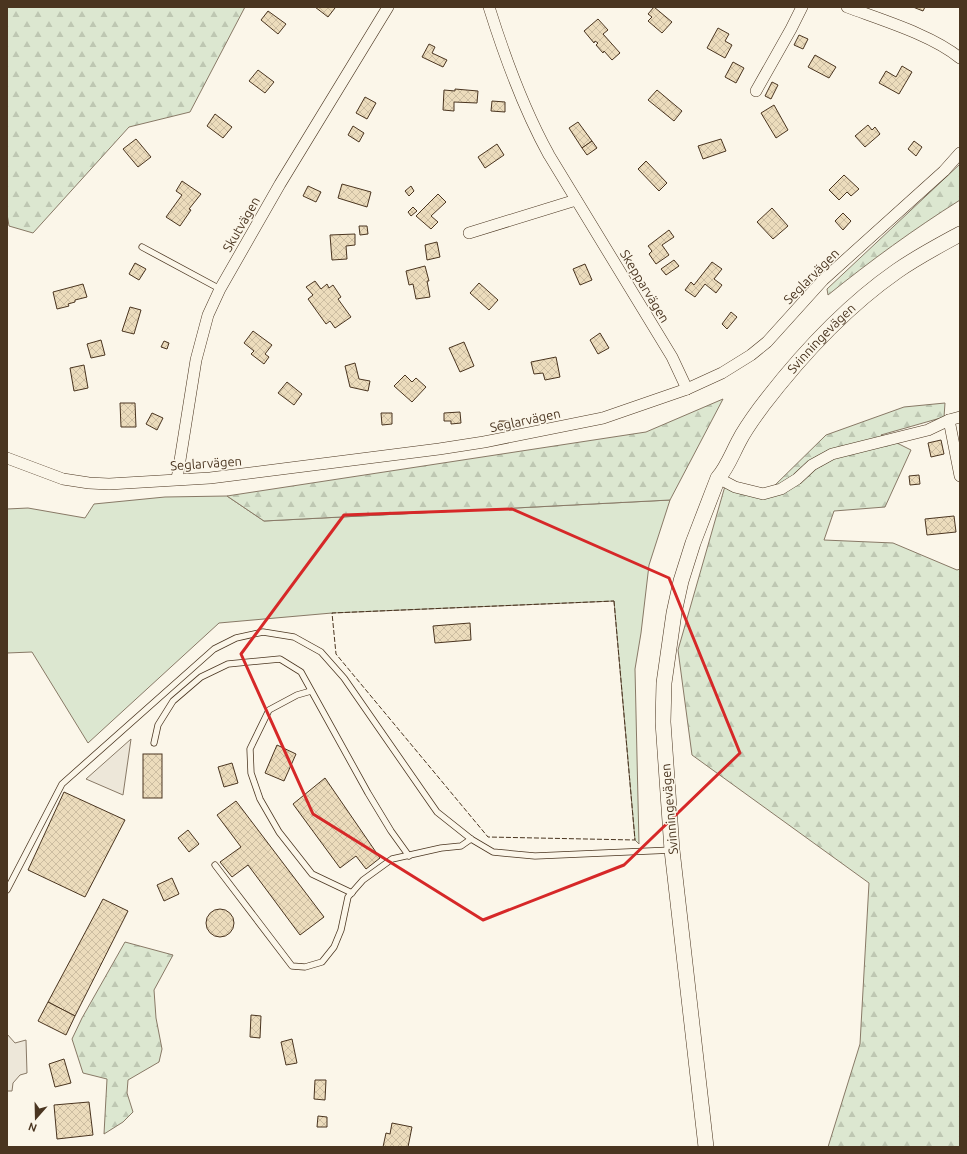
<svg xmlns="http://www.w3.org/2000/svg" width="967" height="1154" font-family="Ubuntu,sans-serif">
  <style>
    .grass { fill: #dce7d0; stroke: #887966 }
    .forest { fill: url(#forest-firs); stroke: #887966 }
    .parking { fill: #ede7d9; stroke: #887966 }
    .building { fill: url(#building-cross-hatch); stroke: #4a3520 }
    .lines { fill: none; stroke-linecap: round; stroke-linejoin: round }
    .lane-casing { stroke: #4a3520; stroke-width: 7 }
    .street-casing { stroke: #4a3520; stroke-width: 12 }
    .secondary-casing { stroke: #4a3520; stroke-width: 16 }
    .lane { stroke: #fbf6e9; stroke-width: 5.5 }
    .street { stroke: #fbf6e9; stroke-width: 11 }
    .secondary { stroke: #fbf6e9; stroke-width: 15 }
    .fence { stroke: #4a3520; stroke-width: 1; stroke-dasharray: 5 2; stroke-linecap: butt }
    .marked { fill: none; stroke: #d62828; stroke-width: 3; stroke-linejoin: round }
    .labels { text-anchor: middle; stroke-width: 3; stroke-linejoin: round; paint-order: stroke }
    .street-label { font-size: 13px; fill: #4a3520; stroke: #fbf6e9 }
  </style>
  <defs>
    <pattern id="forest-firs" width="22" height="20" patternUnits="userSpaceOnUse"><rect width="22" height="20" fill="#dce7d0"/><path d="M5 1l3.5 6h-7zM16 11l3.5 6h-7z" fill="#bec7b2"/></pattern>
    <pattern id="building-cross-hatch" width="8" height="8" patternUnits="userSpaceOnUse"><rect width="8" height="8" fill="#ecdcbc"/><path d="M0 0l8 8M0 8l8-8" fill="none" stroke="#ccbda1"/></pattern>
  </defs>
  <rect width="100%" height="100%" fill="#fbf6e9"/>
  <polygon class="grass" points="227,496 264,521 670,500 649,565 641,633 635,669 639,844 635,840 614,601 332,613 219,623 88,743 32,652 7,653 7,509 28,508 85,518 94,504 165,497"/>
  <g class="forest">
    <polygon points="7,7 245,7 190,112 129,127 33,233 9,226 7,214"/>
    <path d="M960,164V200C914,229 870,261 828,295L827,289Z"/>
    <polygon points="723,399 670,500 264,521 227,496 646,432"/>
    <polygon points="945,403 944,417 881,435 911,450 885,507 834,511 824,540 893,543 957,570 960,569 960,1147 828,1147 860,1044 869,883 692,755 678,650 725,486 771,489 826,435 904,407"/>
    <polygon points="125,942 173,955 154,990 156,1018 162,1049 159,1062 128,1080 127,1093 133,1112 123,1122 104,1134 107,1079 83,1073 72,1039 82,1018"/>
  </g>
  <g class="parking">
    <polygon points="131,739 123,795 86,779"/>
    <polygon points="7,1034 15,1043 26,1040 27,1073 20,1075 13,1083 12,1091 7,1091"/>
  </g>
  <g class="building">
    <polygon points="315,7 333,7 335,8 328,17"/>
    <polygon points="654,7 672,22 662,33 648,21 652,17 648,14"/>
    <polygon points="913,7 925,7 923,11"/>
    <polygon points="268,11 286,24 278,34 261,20"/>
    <polygon points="598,19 608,30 603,34 620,53 612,60 604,51 603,53 596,45 598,43 595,41 594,43 584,31"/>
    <polygon points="718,28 729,34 725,41 732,45 725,58 707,48"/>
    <polygon points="799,35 808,39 803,49 794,45"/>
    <polygon points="429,44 435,47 432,53 447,60 443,67 422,57"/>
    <polygon points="815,55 836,67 829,78 808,67"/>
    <polygon points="733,62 744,68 736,83 725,77"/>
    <polygon points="902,66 912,72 899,94 879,83 886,71 896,77"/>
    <polygon points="258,70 274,82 265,93 249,81"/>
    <polygon points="772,82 778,85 771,99 765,96"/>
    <polygon points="455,89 478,91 477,103 454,102 454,111 443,110 444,90 455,91"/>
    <polygon points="657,90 682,111 674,121 648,100"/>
    <polygon points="365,97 376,103 367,119 356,113"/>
    <polygon points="492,101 505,102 505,112 491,111"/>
    <polygon points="774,105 788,130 776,138 761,113"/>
    <polygon points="215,114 232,127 223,138 207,126"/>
    <polygon points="578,122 592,141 582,148 569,128"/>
    <polygon points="868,125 872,130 875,127 880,134 865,147 855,136"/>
    <polygon points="353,126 364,133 359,142 348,135"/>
    <polygon points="136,139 151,157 138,167 123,149"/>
    <polygon points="721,139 726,151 703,159 698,146"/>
    <polygon points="592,141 597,148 587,155 582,148"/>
    <polygon points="914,141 922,147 916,156 908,149"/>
    <polygon points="497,144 504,155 485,168 478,157"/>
    <polygon points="646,161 667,183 659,191 638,169"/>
    <polygon points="844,175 859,189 851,196 847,192 839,200 829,190"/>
    <polygon points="182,181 201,194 189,209 191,210 180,226 166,217 182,195 176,191"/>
    <polygon points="342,184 371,192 367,207 338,198"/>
    <polygon points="308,186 321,192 316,202 303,196"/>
    <polygon points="411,186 414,191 409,196 405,191"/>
    <polygon points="438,194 446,202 431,216 438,222 431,229 416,216"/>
    <polygon points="413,207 417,211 411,216 408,212"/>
    <polygon points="772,208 788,226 773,239 757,222"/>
    <polygon points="843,213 851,221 843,230 835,221"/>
    <polygon points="359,226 367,226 368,234 360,235"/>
    <polygon points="669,230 674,237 662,245 669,255 656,264 649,254 652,251 648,246"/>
    <polygon points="355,234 355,245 346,246 347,259 332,260 330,235"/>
    <polygon points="437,242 440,257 427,260 425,245"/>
    <polygon points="674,260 679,266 666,275 661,269"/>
    <polygon points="712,262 722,269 714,279 722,285 716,293 705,284 695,297 685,290 691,282 694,285"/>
    <polygon points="135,263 146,269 139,280 129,274"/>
    <polygon points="585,264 592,280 580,285 573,269"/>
    <polygon points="425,266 429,281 427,281 430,297 416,299 413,284 409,285 406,271"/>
    <polygon points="315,281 321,289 327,284 329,288 333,285 341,297 338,299 351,317 335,328 330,321 326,324 308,299 313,295 306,287"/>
    <polygon points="479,283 498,300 489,310 470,293"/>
    <polygon points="83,284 87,297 75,300 75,302 68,304 69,306 57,309 53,292"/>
    <polygon points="130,307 141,310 134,334 122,331"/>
    <polygon points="731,312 737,317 727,329 722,324"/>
    <polygon points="253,331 272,345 265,354 269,357 264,364 251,354 254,351 244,343"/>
    <polygon points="600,333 609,348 598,354 590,340"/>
    <polygon points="101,340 105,355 91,358 87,344"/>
    <polygon points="164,341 169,343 167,349 161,347"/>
    <polygon points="464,342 474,366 460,372 449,348"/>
    <polygon points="556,357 560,377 545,380 543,373 534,374 531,362"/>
    <polygon points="355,363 359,379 370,381 368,391 350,387 345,366"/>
    <polygon points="84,365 88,388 74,391 70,368"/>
    <polygon points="405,375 412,382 416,378 426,387 412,402 394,386"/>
    <polygon points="287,382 302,394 294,405 278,393"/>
    <polygon points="120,403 135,403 136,427 121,427"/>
    <polygon points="460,412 461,423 451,424 451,421 444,421 444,413"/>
    <polygon points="152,413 163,418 157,430 146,424"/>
    <polygon points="381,413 392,413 392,424 382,425"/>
    <polygon points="499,421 509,421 509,430 500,430"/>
    <polygon points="941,440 944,454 931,457 928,443"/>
    <polygon points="919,475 920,484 910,485 909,476"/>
    <polygon points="954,516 956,532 927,535 925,519"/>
    <polygon points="470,623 471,640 435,643 433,626"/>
    <polygon points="277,745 296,754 284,781 265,773"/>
    <rect x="143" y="754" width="19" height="44"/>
    <polygon points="232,763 238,783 224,787 218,767"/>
    <polygon points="325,778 380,858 366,869 356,856 340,868 293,804"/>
    <polygon points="64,792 125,820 85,897 28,870"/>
    <polygon points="236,801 324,917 300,935 248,865 232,877 220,862 241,847 217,815"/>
    <polygon points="188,830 199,844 189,852 178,838"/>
    <polygon points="172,878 179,894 164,901 157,885"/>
    <polygon points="103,899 128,911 75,1016 48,1002"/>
    <circle cx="220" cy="923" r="14"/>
    <polygon points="48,1002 75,1016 66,1035 38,1021"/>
    <polygon points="251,1015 261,1016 260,1038 250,1037"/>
    <polygon points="292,1039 297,1063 286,1065 281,1042"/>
    <polygon points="64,1059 71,1083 55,1087 49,1064"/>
    <polygon points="315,1080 326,1080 325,1100 314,1099"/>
    <polygon points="89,1102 93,1135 57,1139 54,1105"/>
    <polygon points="318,1116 327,1117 327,1127 317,1127"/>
    <polygon points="392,1123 412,1127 408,1147 383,1147 386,1133 390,1134"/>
  </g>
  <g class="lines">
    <defs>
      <g id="lane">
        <polyline points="142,247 220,289"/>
        <polyline points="311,691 297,695 269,710 250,749 251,773 260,799 279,832 312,874 352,893"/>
        <polyline points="154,743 158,725 173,701 201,677 228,664 280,659 301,672 368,793 391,831 409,856"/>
        <polyline points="215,865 292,966 305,967 322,962 334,947 341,930 348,897 363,880 392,859 441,848 461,846 471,839"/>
        <polyline points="7,890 62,784 214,649 236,638 263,632 294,637 321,652 344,678 437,812 471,839 493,852 535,856 672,850"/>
      </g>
      <g id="street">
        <path d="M489,7C505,58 523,108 549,155L672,357L687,389"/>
        <path d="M847,7C882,20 932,35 960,58"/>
        <polyline points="756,91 791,29 802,7"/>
        <polyline points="469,233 576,200"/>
        <polyline points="949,420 960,476"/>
        <polyline points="7,458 63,479 89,483 109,484 210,478 439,449 484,442 603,418 687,389 722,373 751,355 767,342 823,280 944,171 960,153"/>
        <polyline points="718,478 735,487 763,494 781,489 797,479 812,465 832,454 928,430 949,420 960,417"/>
        <polyline points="177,479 196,360 208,315 220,289 280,184 388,7"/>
      </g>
      <g id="secondary">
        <path id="s1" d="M706,1147L672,850L663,722L664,683L674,613L681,581L693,543L718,478C727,468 732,454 739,441C745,429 754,417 762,406C801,355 844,308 897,271C917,257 938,246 960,234"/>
      </g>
    </defs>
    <use href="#lane" class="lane-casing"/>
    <use href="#street" class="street-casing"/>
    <use href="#secondary" class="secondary-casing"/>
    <use href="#lane" class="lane"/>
    <use href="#street" class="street"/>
    <use href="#secondary" class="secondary"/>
    <polygon class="fence" points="614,601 635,840 488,837 336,654 332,613"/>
  </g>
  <path class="marked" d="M512,509L669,578L740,753L624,865L483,920L313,814L241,654L344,515Z"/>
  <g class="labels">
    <g class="street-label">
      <text transform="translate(241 224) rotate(-60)" y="5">Skutvägen</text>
      <text transform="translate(811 276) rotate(-45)" y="5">Seglarvägen</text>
      <text transform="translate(645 286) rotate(59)" y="5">Skepparvägen</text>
      <text dy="5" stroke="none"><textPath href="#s1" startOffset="854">Svinningevägen</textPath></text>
      <text transform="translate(525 420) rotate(-12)" y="5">Seglarvägen</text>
      <text transform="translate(206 463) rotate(-4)" y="5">Seglarvägen</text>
      <text transform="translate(669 809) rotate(-95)" y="5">Svinningevägen</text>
    </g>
  </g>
  <rect width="967" height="1154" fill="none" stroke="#4a3520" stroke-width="16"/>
  <g transform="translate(36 1118) rotate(200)" stroke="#fbf6e9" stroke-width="3" paint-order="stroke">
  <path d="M0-3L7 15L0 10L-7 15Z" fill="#4a3520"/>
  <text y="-6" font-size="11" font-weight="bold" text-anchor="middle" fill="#4a3520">N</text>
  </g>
</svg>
